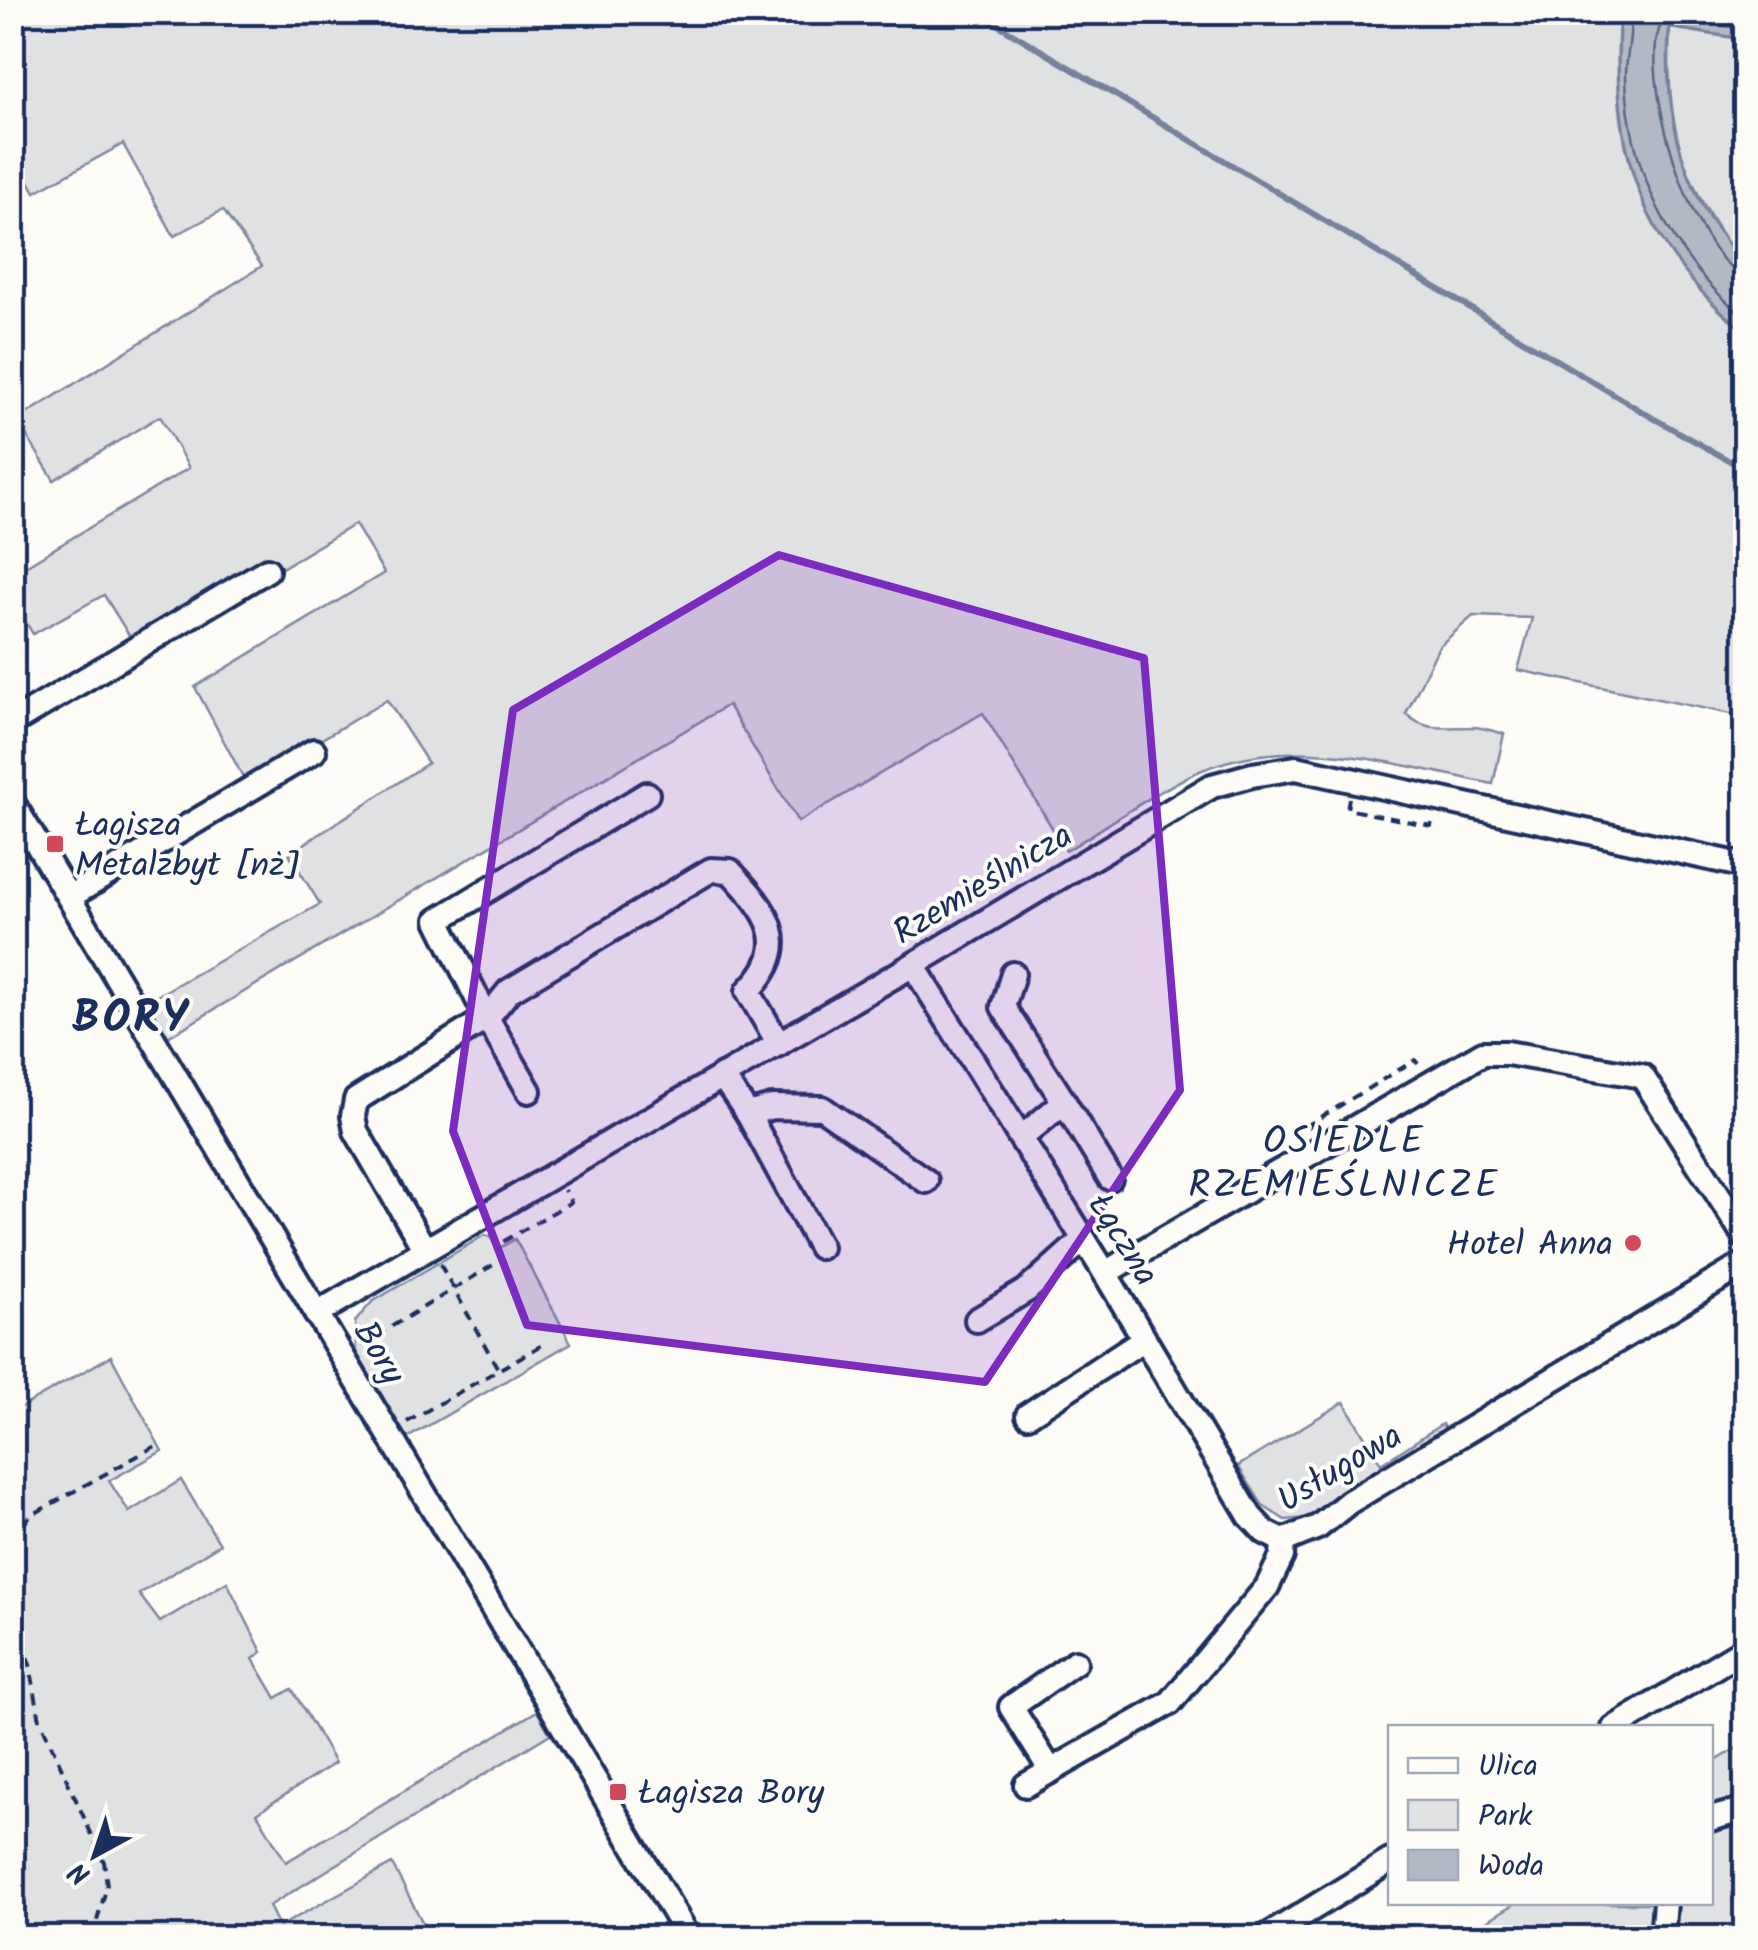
<svg xmlns="http://www.w3.org/2000/svg" width="1758" height="1950" font-family="Kalam,sans-serif">
  <style>
    .green { fill: #e0e1e3; stroke: #7e88a0; stroke-width: 2.5 }
    .water { fill: #b3b8c5; stroke: #76819c; stroke-width: 2.5 }
    .lines { fill: none; stroke-linecap: round; stroke-linejoin: round }
    .shore { stroke: #586687; stroke-width: 2.5 }
    .stream { stroke: #76819c; stroke-width: 6 }
    .minor-casing { stroke: #1b2f5e; stroke-width: 30 }
    .path { stroke: #1b2f5e; stroke-width: 4; stroke-dasharray: 10 8; stroke-linecap: butt }
    .minor { stroke: #fdfcf7; stroke-width: 22 }
    .marked { fill: #7b2cbf; fill-opacity: 0.2; stroke: #7b2cbf; stroke-width: 8; stroke-linejoin: round }
    .poi-dot { fill: #d1495b; stroke: #fdfcf7; stroke-width: 4 }
    .labels { text-anchor: middle; stroke-width: 8; stroke-linejoin: round; paint-order: stroke }
    .poi-label { font-size: 35px; fill: #1b2f5e; stroke: #fdfcf7; text-anchor: start }
    .street-label { font-size: 35px; fill: #1b2f5e; stroke: #fdfcf7 }
    .neighbourhood-label { font-size: 38px; letter-spacing: 2.5px; fill: #1b2f5e; stroke: #fdfcf7 }
    .district-label { font-size: 45px; font-weight: bold; letter-spacing: 2.5px; fill: #1b2f5e; stroke: #fdfcf7 }
  </style>
  <rect width="100%" height="100%" fill="#fdfcf7"/>
  <filter id="ink" filterUnits="userSpaceOnUse"><feTurbulence type="fractalNoise" baseFrequency=".01" numOctaves="2"/><feDisplacementMap in="SourceGraphic" scale="20" xChannelSelector="R" yChannelSelector="G"/><feConvolveMatrix kernelMatrix="1 2 1 2 8 2 1 2 1" color-interpolation-filters="sRGB"/></filter>
  <g filter="url(#ink)">
    <g class="green">
      <path d="M13,13H1604L1619,18C1610,151 1640,247 1745,333V717L1518,670L1532,618L1473,616L1439,646L1406,714C1425,732 1445,727 1470,727C1481,726 1493,731 1504,734L1493,784C1396,765 1286,729 1191,775C1148,796 1107,826 1066,851L983,713L798,822L728,705L168,1037L148,1001L320,904L289,854L428,763L387,700L80,884L243,777L195,687L384,573L355,524L140,653L104,595L33,634L13,601L12,574L189,468L160,416L54,480L17,420L262,266L223,210L174,236L123,144L35,192L13,152Z"/>
      <path d="M1670,28L1745,40V267C1683,184 1665,132 1670,28Z"/>
      <polygon points="485,1235 490,1236 498,1249 515,1239 571,1343 407,1438 356,1352 355,1322 372,1302"/>
      <polygon points="111,1356 162,1451 109,1481 129,1512 181,1480 220,1544 139,1594 160,1622 227,1582 262,1652 253,1659 276,1698 292,1689 335,1763 257,1813 286,1862 537,1711 550,1734 269,1906 279,1927 392,1864 428,1933 421,1937 13,1937 13,1412"/>
      <polygon points="1344,1402 1381,1464 1442,1424 1446,1431 1343,1492 1308,1518 1285,1520 1263,1506 1238,1466"/>
      <polygon points="1745,1743 1745,1788 1737,1794 1741,1801 1711,1810 1711,1764"/>
      <polygon points="1745,1818 1745,1937 1666,1938 1670,1903 1710,1902 1711,1828"/>
      <polygon points="1516,1903 1656,1903 1653,1937 1459,1938"/>
    </g>
    <path class="water" d="M1607,13H1745V39L1669,27C1664,93 1674,154 1706,213C1714,228 1741,257 1746,269C1750,283 1746,315 1745,331C1640,248 1611,148 1620,18Z"/>
    <g class="lines">
      <g class="shore">
        <path d="M1628,12C1634,32 1626,54 1626,74C1627,168 1672,260 1746,318"/>
        <path d="M1746,29L1672,18L1664,20C1632,61 1695,268 1746,274"/>
      </g>
      <polyline class="stream" points="977,12 1653,418 1746,470"/>
      <defs>
        <g id="minor">
          <polyline points="12,723 267,570"/>
          <polyline points="12,802 689,1938"/>
          <polyline points="69,897 314,751"/>
          <polyline points="913,965 1105,1273 1250,1516 1265,1532 1283,1541"/>
          <polyline points="1013,974 1003,1007 1064,1102 1021,1138"/>
          <polyline points="722,1076 748,1114 772,1107 822,1108 926,1181"/>
          <polyline points="529,1091 487,1018 438,920 647,794"/>
          <polyline points="1064,1102 1110,1178"/>
          <polyline points="748,1114 820,1247"/>
          <path d="M425,1250L356,1131L353,1116L356,1100L487,1018L509,991L711,870L730,871C768,912 795,944 748,991L779,1044"/>
          <polyline points="1105,1273 1483,1053 1507,1053 1642,1076 1746,1238"/>
          <polyline points="316,1314 913,965 1212,786 1252,775 1296,768 1746,866"/>
          <polyline points="977,1320 1027,1290 1083,1240"/>
          <polyline points="1028,1415 1144,1339"/>
          <polyline points="1614,1728 1746,1648"/>
          <polyline points="1051,1771 1011,1707 1075,1662"/>
          <polyline points="1026,1785 1170,1703 1267,1587 1282,1556 1283,1541 1318,1527 1349,1502 1746,1263"/>
          <polyline points="1710,1819 1746,1809"/>
          <polyline points="1264,1938 1390,1861"/>
          <polyline points="1662,1938 1665,1902"/>
        </g>
      </defs>
      <use href="#minor" class="minor-casing"/>
      <g class="path">
        <polyline points="1349,798 1347,809 1431,826 1433,818"/>
        <polyline points="1310,1128 1308,1125 1415,1060 1418,1064"/>
        <polyline points="492,1233 499,1244 571,1202 564,1190"/>
        <polyline points="440,1264 498,1369"/>
        <polyline points="361,1345 493,1265"/>
        <polyline points="407,1422 542,1345"/>
        <polyline points="92,1938 107,1886 104,1862 40,1720 22,1621 21,1528 30,1516 159,1444"/>
      </g>
      <use href="#minor" class="minor"/>
    </g>
  </g>
  <path class="marked" d="M779,555L1144,658L1180,1090L985,1382L527,1325L453,1131L513,710Z"/>
  <g class="poi-dot">
    <rect x="45" y="834" width="20" height="20" rx="5"/>
    <circle cx="1633" cy="1243" r="10"/>
    <rect x="608" y="1782" width="20" height="20" rx="5"/>
  </g>
  <g class="labels">
    <g class="poi-label">
      <text x="75" y="836">Łagisza<tspan x="75" dy="40">Metalzbyt [nż]</tspan></text>
      <text x="1613" y="1255" text-anchor="end">Hotel Anna</text>
      <text x="638" y="1804">Łagisza Bory</text>
    </g>
    <g class="street-label">
      <text transform="translate(982 883) rotate(-31)" y="12">Rzemieślnicza</text>
      <text transform="translate(1124 1239) rotate(58)" y="12">Łączna</text>
      <text transform="translate(380 1352) rotate(59)" y="12">Bory</text>
      <text transform="translate(1339 1467) rotate(-31)" y="12">Usługowa</text>
    </g>
    <g class="neighbourhood-label">
      <text x="1344" y="1153">OSIEDLE<tspan x="1344" dy="44">RZEMIEŚLNICZE</tspan></text>
    </g>
    <g class="district-label">
      <text x="131" y="1032">BORY</text>
    </g>
  </g>
  <rect width="1758" height="1950" fill="none" stroke="#fdfcf7" stroke-width="50"/>
  <rect x="25" y="25" width="1708" height="1900" fill="none" stroke="#1b2f5e" stroke-width="4" filter="url(#ink)"/>
  <rect x="1388" y="1725" width="325" height="180" fill="#fdfcf7" stroke="#a3aaba" stroke-width="2.5"/>
  <rect x="1408" y="1758" width="50" height="15" fill="#fdfcf7" stroke="#a3aaba" stroke-width="2.5"/>
  <text x="1478" y="1775" font-size="30" fill="#1b2f5e">Ulica</text>
  <rect x="1408" y="1800" width="50" height="30" fill="#e0e1e3" stroke="#a3aaba" stroke-width="2.5"/>
  <text x="1478" y="1825" font-size="30" fill="#1b2f5e">Park</text>
  <rect x="1408" y="1850" width="50" height="30" fill="#b3b8c5" stroke="#a3aaba" stroke-width="2.5"/>
  <text x="1478" y="1875" font-size="30" fill="#1b2f5e">Woda</text>
  <g transform="translate(95 1855) rotate(220)" stroke="#fdfcf7" stroke-width="8" paint-order="stroke">
  <path d="M0-8L18 38L0 25L-18 38Z" fill="#1b2f5e"/>
  <text y="-15" font-size="28" font-weight="bold" text-anchor="middle" fill="#1b2f5e">N</text>
  </g>
</svg>
